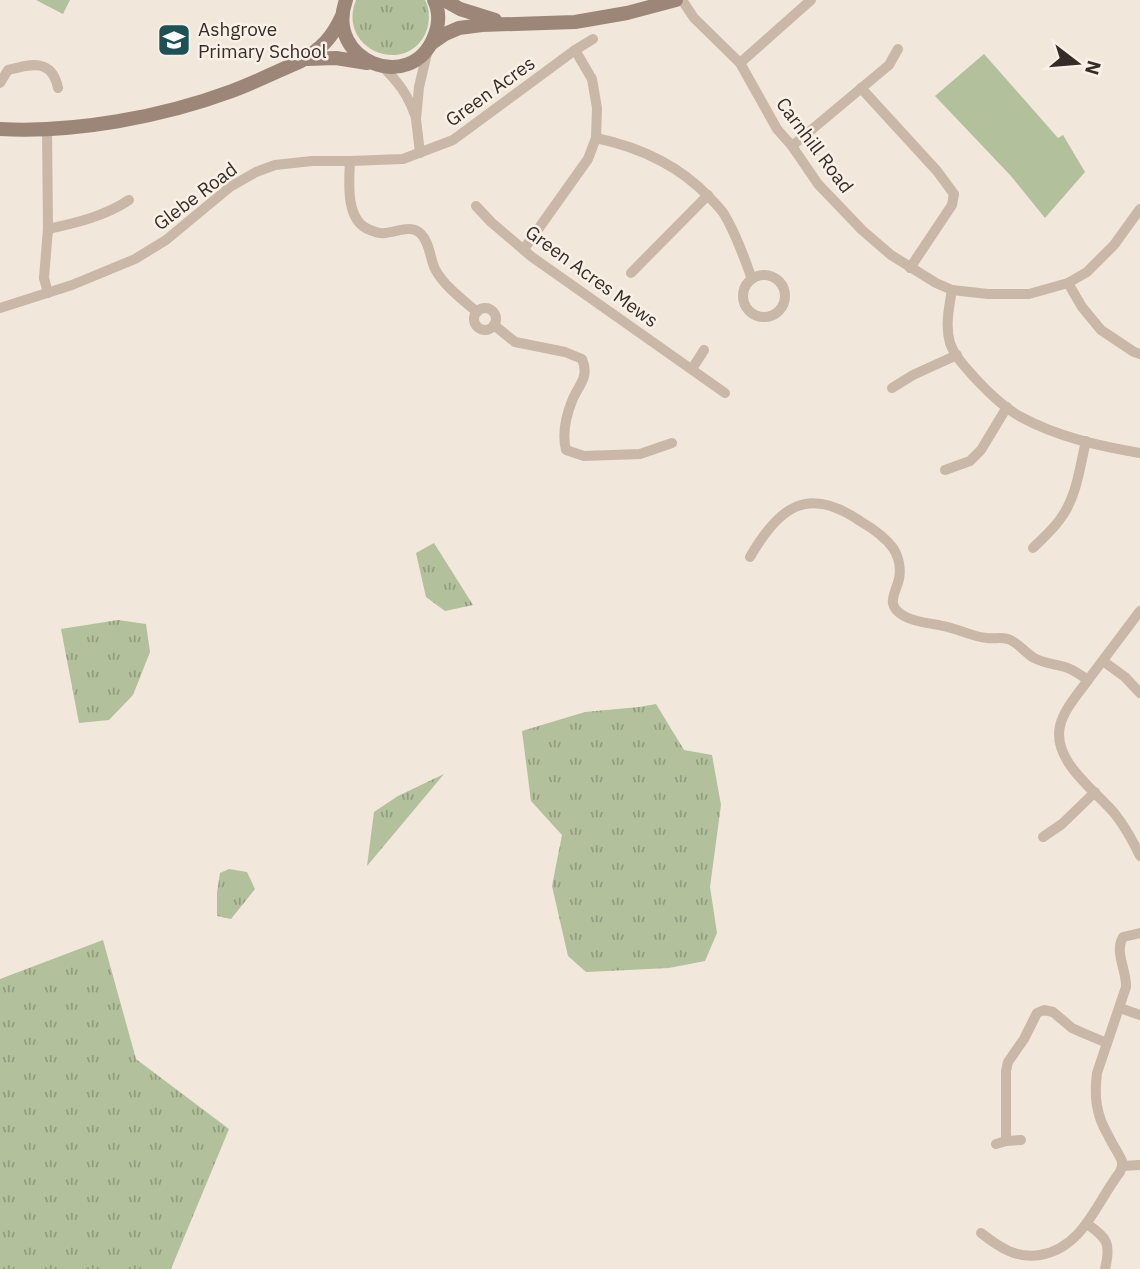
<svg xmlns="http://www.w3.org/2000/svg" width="1140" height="1269" font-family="'IBM Plex Sans',sans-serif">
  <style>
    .grass { fill: url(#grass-tufts) }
    .green { fill: #b2c09b }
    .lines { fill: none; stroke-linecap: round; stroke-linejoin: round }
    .street { stroke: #c9b7a7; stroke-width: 10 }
    .secondary { stroke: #9c8678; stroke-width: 14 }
    .labels { text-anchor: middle; stroke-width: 5; stroke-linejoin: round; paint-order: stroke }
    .poi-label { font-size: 19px; fill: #352c27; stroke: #f9f1e7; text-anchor: start }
    .street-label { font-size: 19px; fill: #352c27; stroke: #f9f1e7 }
  </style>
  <defs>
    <pattern id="grass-tufts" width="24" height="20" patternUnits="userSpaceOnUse" patternTransform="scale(1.75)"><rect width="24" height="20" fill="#b2c09b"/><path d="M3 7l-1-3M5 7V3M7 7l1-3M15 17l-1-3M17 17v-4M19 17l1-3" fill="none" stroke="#929c7e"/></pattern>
  </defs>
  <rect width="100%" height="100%" fill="#f1e7da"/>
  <g class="grass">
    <path d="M356,0H425C430,10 430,22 426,32C406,78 336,49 356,0Z"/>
    <polygon points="434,543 473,605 445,611 426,597 416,553"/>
    <polygon points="118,620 146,624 150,652 133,695 109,720 79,723 61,629"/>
    <polygon points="656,704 684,750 712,755 721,805 710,887 717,933 705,961 669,968 586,972 568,956 552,886 562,835 531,801 522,731 585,712 639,707"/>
    <polygon points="444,774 367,866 374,812 398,796"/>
    <polygon points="229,869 247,872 255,889 231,919 217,916 217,893 220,873"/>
    <polygon points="103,940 136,1059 229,1129 171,1269 0,1269 0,979"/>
  </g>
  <g class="green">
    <polygon points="36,0 70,0 63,14"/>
    <polygon points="984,54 1058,138 1063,135 1085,172 1045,218 1011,176 935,96"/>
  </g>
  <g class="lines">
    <g class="street">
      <polyline points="682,0 694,18 740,63 777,129 792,146 818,184 862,230 891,255 936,283 952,290 988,294 1029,294 1068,283 1087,272 1114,245 1140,209"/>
      <polyline points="740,63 811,0"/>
      <path d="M382,66C398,82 407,93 415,115"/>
      <path d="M0,83L8,70C31,64 52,58 58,88"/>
      <polyline points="861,88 937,171 954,194 952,205 910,268"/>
      <polyline points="47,129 48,229 44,278 48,293"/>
      <path d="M596,138C639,147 680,166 710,198C715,203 720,208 724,214C736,234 744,257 752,279"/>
      <polyline points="792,146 889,65 898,49"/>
      <polyline points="420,153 416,119 419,87 428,49"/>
      <path d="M350,161C349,182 345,221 370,230C375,232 380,234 385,233C397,232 412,224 421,234C430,243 430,259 435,269C444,286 463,300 477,312"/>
      <polyline points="476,206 491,222 532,257 725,393"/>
      <path d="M48,229C76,223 105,216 129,200"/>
      <polyline points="524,249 588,159 596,138 597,108 592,79 575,50"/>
      <polyline points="631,273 708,195"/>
      <circle cx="764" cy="296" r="21"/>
      <polyline points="1068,283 1082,307 1101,330 1134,352 1140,354"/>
      <path d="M952,290C949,307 945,326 950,343C955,357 966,368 975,378C987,391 1006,409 1021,417C1058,437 1099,446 1140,453"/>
      <polyline points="0,308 72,285 135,259 166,240 230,187 256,172 275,165 312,161 350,161 403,159 453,140 575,50 593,39"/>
      <circle cx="485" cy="319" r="11"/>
      <path d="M494,325L515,342L565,352L582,359C590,378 578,385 572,401C566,416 562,434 566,450L584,456L640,454L672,443"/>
      <polyline points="692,369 704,350"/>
      <polyline points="892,388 913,375 957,355"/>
      <polyline points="945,470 970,461 981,450 1007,407"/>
      <path d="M1033,548C1043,538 1055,528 1063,515C1077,494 1080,466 1086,441"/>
      <path d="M750,557C779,507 807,485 860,521C872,528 885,537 893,548C899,557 901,569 899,579C895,595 885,605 904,616C918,624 936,623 951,628C963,631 974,637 987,638C994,639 1001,637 1008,639C1018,642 1025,653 1034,658C1043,663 1054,664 1065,667C1073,669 1080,675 1088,680L1140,611"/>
      <polyline points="1103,661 1125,677 1140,693"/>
      <path d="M1088,680C1078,694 1064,709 1060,726C1052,761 1095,790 1115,814C1125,827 1133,841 1140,856"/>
      <polyline points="1043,837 1062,824 1095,792"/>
      <polyline points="1120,1008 1140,1015"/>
      <polyline points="1006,1141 1006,1071 1008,1062 1024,1039 1037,1013 1044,1010 1053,1012 1072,1028 1083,1033 1107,1043"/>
      <polyline points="996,1144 1006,1141 1021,1140"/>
      <polyline points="1122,1166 1140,1165"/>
      <path d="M1087,1224C1108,1238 1111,1244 1105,1269"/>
      <path d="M981,1233C999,1247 1016,1259 1040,1255C1083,1248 1096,1203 1120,1172L1122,1166V1161C1118,1152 1112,1144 1108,1135C1096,1115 1094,1096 1097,1073L1126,987C1127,971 1114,952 1123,937L1140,933"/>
    </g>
    <g class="secondary">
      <path d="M346,0C324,61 411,95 434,37C439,25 440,12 434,0"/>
      <polyline points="444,0 460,9 495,20"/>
      <polyline points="432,43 445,34 459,28 482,25 575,22 627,13 676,0"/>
      <polyline points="307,59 336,58 367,63"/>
      <path d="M0,129C75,133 162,117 232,91C256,82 278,71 301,61C322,48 332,38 342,16"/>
    </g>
  </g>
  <defs>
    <symbol id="school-square" viewBox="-11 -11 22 22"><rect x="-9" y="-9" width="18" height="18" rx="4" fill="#1e5156" stroke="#f9f1e7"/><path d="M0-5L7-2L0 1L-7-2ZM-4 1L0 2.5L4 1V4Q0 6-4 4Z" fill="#fff"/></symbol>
  </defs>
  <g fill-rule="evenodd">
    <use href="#school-square" x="155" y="21" width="38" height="38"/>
  </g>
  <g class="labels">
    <g class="poi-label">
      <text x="198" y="36">Ashgrove<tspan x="198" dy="22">Primary School</tspan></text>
    </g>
    <g class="street-label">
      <text transform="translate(490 91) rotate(-36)" y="7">Green Acres</text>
      <text transform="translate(815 145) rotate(53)" y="7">Carnhill Road</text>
      <text transform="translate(195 196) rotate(-37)" y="7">Glebe Road</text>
      <text transform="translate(592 276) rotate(36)" y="7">Green Acres Mews</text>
    </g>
  </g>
  <g transform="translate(1077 63) rotate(106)" stroke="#f9f1e7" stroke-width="5" paint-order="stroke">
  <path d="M0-5L12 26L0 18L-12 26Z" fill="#352c27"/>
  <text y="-10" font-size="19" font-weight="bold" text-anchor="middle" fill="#352c27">N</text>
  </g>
</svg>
